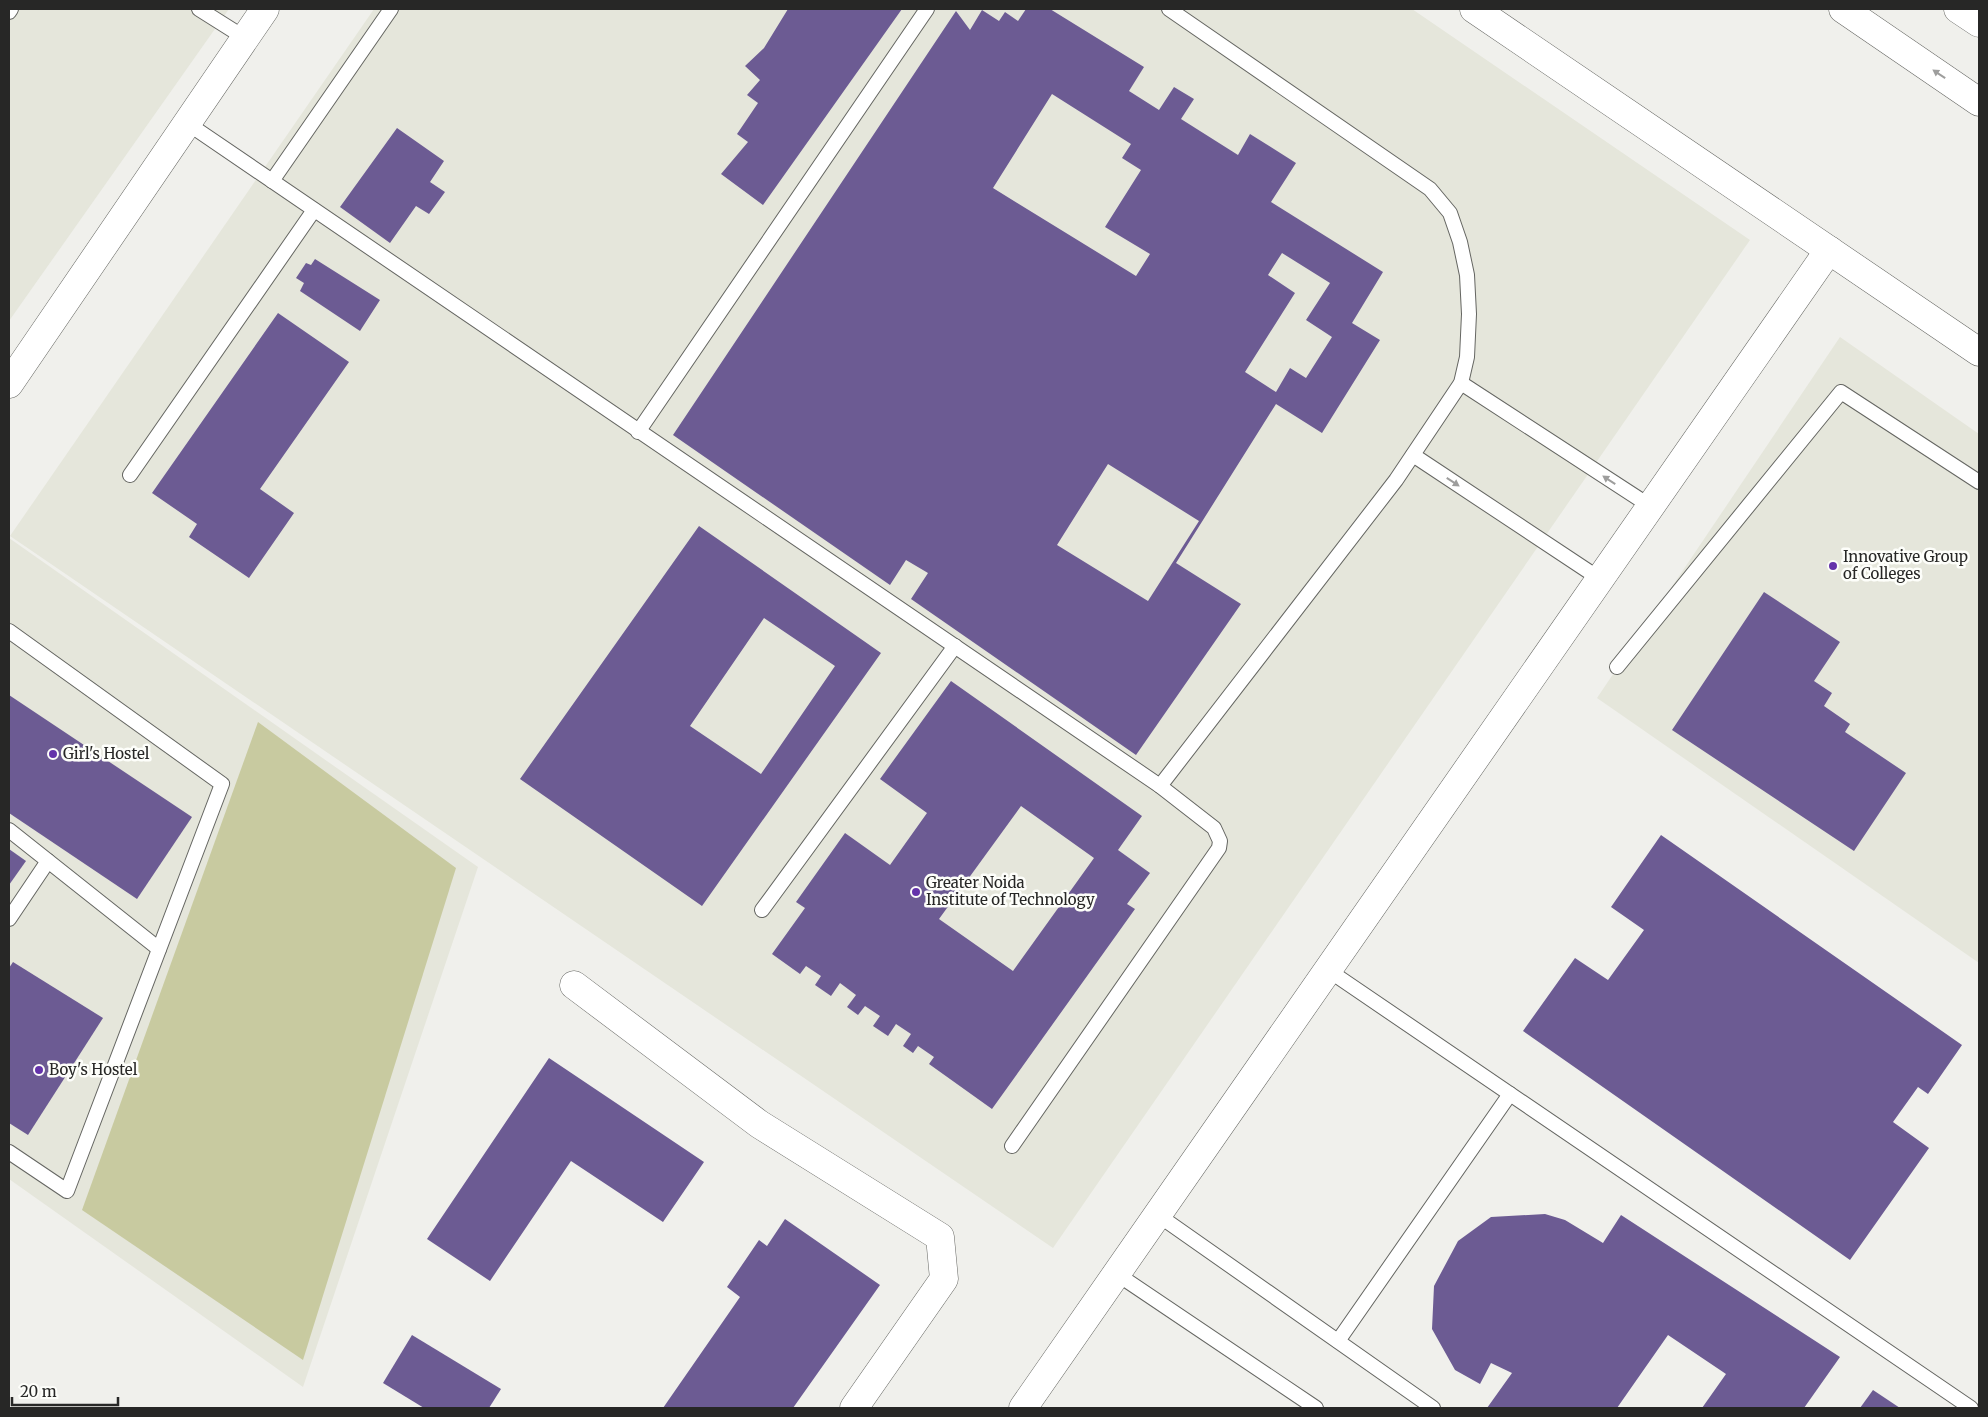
<svg xmlns="http://www.w3.org/2000/svg" width="1988" height="1417" font-family="Merriweather,serif">
  <style>
    .built { fill: #e5e6db }
    .green { fill: #c8caa0 }
    .building { fill: #6c5b93; fill-rule: evenodd }
    .lines { fill: none; stroke-linecap: round; stroke-linejoin: round }
    .lane-casing { stroke: #656662; stroke-width: 16 }
    .street-casing { stroke: #656662; stroke-width: 29 }
    .secondary-casing { stroke: #656662; stroke-width: 29 }
    .lane { stroke: #fff; stroke-width: 14 }
    .street { stroke: #fff; stroke-width: 28 }
    .secondary { stroke: #fff; stroke-width: 28 }
    .oneway { fill: #9e9e9d }
    .poi-dot { fill: #6433aa; stroke: #fdfefa; stroke-width: 2 }
    .labels { text-anchor: middle; stroke-width: 5; stroke-linejoin: round; paint-order: stroke }
    .poi-label { font-size: 15px; fill: #272726; stroke: #fdfefa; text-anchor: start }
  </style>
  <rect width="100%" height="100%" fill="#f0f0ec"/>
  <g class="built">
    <polygon points="9,9 229,9 9,321"/>
    <polygon points="374,9 1412,9 1750,240 1053,1248 10,536"/>
    <polygon points="1840,337 1979,434 1979,963 1597,698"/>
    <polygon points="9,538 478,867 303,1387 9,1179"/>
  </g>
  <polygon class="green" points="258,722 456,868 303,1360 82,1210"/>
  <g class="building">
    <polygon points="788,9 902,9 763,205 721,174 748,142 737,134 758,103 747,95 760,80 745,66 764,48"/>
    <path d="M1026,9H1050L1144,67L1129,91L1159,110L1174,87L1194,99L1181,119L1238,155L1250,134L1296,163L1271,202L1383,272L1352,323L1380,340L1322,433L1276,404L1176,563L1241,604L1136,755L911,599L928,573L906,560L890,585L673,435L956,11L970,30L982,10L999,21L1005,12L1018,21ZM1052,94L1131,144L1122,158L1141,170L1105,227L1150,254L1136,276L993,188ZM1282,253L1330,283L1306,320L1332,337L1306,378L1290,368L1276,392L1245,372L1295,293L1268,275ZM1108,464L1199,521L1148,601L1057,545Z"/>
    <polygon points="397,128 444,161 430,182 445,192 429,214 416,206 390,243 340,207"/>
    <polygon points="315,259 380,300 360,331 300,291 304,283 296,278 306,263 311,265"/>
    <polygon points="278,313 349,362 260,489 294,513 249,578 189,537 197,524 152,493"/>
    <path d="M699,526L881,653L702,906L520,779ZM764,618L835,666L761,774L690,726Z"/>
    <polygon points="1764,592 1840,642 1814,681 1832,693 1824,706 1850,724 1845,732 1906,773 1854,851 1672,730"/>
    <path d="M951,681L1142,816L1118,850L1150,873L1127,904L1135,909L992,1109L929,1064L934,1057L918,1046L913,1053L903,1046L911,1034L896,1024L888,1036L873,1026L880,1016L865,1006L858,1015L847,1007L856,995L840,983L831,996L815,985L821,976L806,966L800,974L772,954L805,908L796,902L845,833L890,865L927,813L880,779ZM1021,806L1094,858L1013,971L939,919Z"/>
    <polygon points="9,695 192,817 137,899 9,813"/>
    <polygon points="1661,835 1962,1045 1928,1094 1918,1087 1893,1122 1929,1148 1850,1260 1523,1031 1575,958 1608,980 1644,930 1611,907"/>
    <polygon points="9,849 26,861 9,885"/>
    <polygon points="13,962 103,1018 28,1135 9,1123 9,968"/>
    <polygon points="549,1058 704,1162 663,1222 571,1161 490,1281 427,1239"/>
    <polygon points="1545,1214 1565,1220 1603,1243 1621,1215 1840,1357 1804,1408 1702,1408 1726,1374 1668,1335 1617,1408 1487,1408 1512,1373 1491,1363 1480,1384 1455,1370 1432,1329 1434,1286 1458,1241 1491,1217"/>
    <polygon points="785,1219 880,1285 793,1408 663,1408 740,1297 727,1287 759,1240 767,1246"/>
    <polygon points="412,1335 501,1389 489,1408 424,1408 383,1383"/>
    <polygon points="1873,1390 1900,1408 1860,1408"/>
  </g>
  <g class="lines">
    <defs>
      <g id="lane">
        <polyline points="199,9 245,38"/>
        <polyline points="9,12 11,9"/>
        <polyline points="187,123 1160,786 1214,828 1220,841 1219,848 1012,1146"/>
        <polyline points="272,181 391,9"/>
        <polyline points="1461,383 1650,506"/>
        <polyline points="638,432 927,9"/>
        <polyline points="1413,455 1600,579"/>
        <polyline points="130,475 314,210"/>
        <polyline points="9,631 222,784 67,1191 9,1152"/>
        <polyline points="1617,667 1841,392 1979,482"/>
        <polyline points="1160,786 1396,480 1461,383 1467,357 1469,314 1467,275 1460,242 1450,213 1430,189 1169,9"/>
        <polyline points="9,830 159,949"/>
        <polyline points="762,910 955,646"/>
        <polyline points="9,919 48,861"/>
        <polyline points="1328,970 1971,1408"/>
        <polyline points="1158,1215 1433,1408"/>
        <polyline points="1117,1274 1316,1408"/>
        <polyline points="1338,1341 1510,1094"/>
      </g>
      <g id="street">
        <polyline points="9,384 265,9"/>
        <polyline points="574,985 759,1124 940,1237 944,1279 854,1408"/>
        <polyline points="1023,1408 1829,250"/>
      </g>
      <g id="secondary">
        <polyline points="1474,9 1979,352"/>
        <polyline points="1843,9 1979,102"/>
        <polyline points="1958,9 1979,23"/>
      </g>
    </defs>
    <use href="#lane" class="lane-casing"/>
    <use href="#street" class="street-casing"/>
    <use href="#secondary" class="secondary-casing"/>
    <use href="#lane" class="lane"/>
    <use href="#street" class="street"/>
    <use href="#secondary" class="secondary"/>
  </g>
  <defs><path id="oneway-solid" d="M-6-.8H1V-3.2L6.5 0L1 3.2V.8H-6Z" transform="scale(1.25)"/></defs>
  <g class="oneway">
    <use href="#oneway-solid" transform="translate(1939 74) rotate(-146)"/>
    <use href="#oneway-solid" transform="translate(1609 480) rotate(-147)"/>
    <use href="#oneway-solid" transform="translate(1453 482) rotate(33)"/>
  </g>
  <g class="poi-dot">
    <circle cx="1833" cy="566" r="5"/>
    <circle cx="53" cy="754" r="5"/>
    <circle cx="916" cy="892" r="5"/>
    <circle cx="39" cy="1070" r="5"/>
  </g>
  <g class="labels">
    <g class="poi-label">
      <text x="1843" y="562">Innovative Group<tspan x="1843" dy="17">of Colleges</tspan></text>
      <text x="63" y="759">Girl's Hostel</text>
      <text x="926" y="888">Greater Noida<tspan x="926" dy="17">Institute of Technology</tspan></text>
      <text x="49" y="1075">Boy's Hostel</text>
    </g>
  </g>
  <rect width="1988" height="1417" fill="none" stroke="#272726" stroke-width="20"/>
  <path d="M12 1397v8h106v-8" fill="none" stroke="#272726" stroke-width="2.5"/>
  <text x="20" y="1397" font-size="15" fill="#272726" stroke="#fdfefa" stroke-width="4" paint-order="stroke">20 m</text>
</svg>
